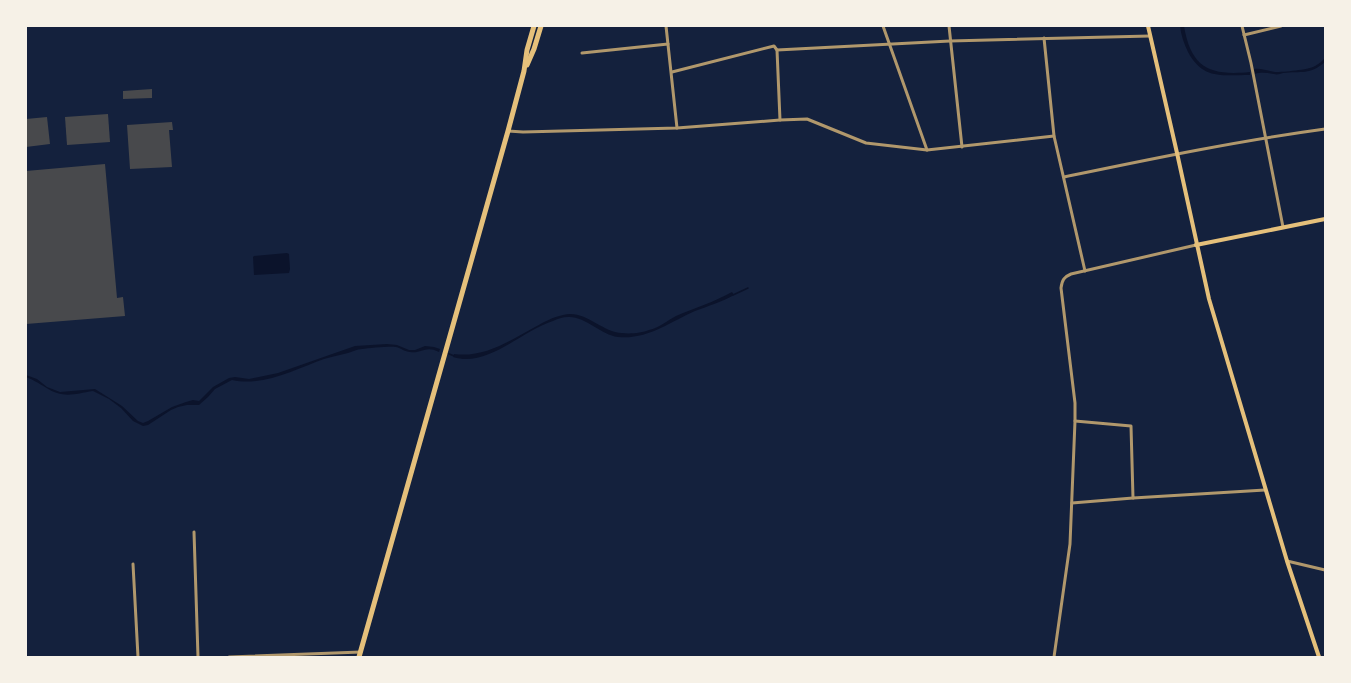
<svg xmlns="http://www.w3.org/2000/svg" width="1351" height="683" font-family="'Roboto Condensed',sans-serif">
  <style>
    .water { fill: #0b132b }
    .lines { fill: none; stroke-linecap: round; stroke-linejoin: round }
    .stream { stroke: #0b132b; stroke-width: 1.5 }
    .building { fill: #48494c }
    .minor { stroke: #b1986c; stroke-width: 3 }
    .secondary { stroke: #e5c07b; stroke-width: 4 }
    .trunk { stroke: #e5c07b; stroke-width: 5 }
  </style>
  <rect width="100%" height="100%" fill="#14213d"/>
  <g class="water">
    <path d="M1180,26H1184C1191,68 1210,76 1250,72V75C1222,75 1203,80 1188,52C1184,44 1181,35 1180,26Z"/>
    <path d="M1325,58V62C1310,75 1301,71 1283,73C1280,74 1277,75 1274,74C1268,73 1261,72 1255,74L1254,69C1261,68 1268,71 1275,72C1284,72 1308,70 1315,66C1319,64 1322,61 1325,58Z"/>
    <polygon points="287,253 289,254 290,269 289,273 254,275 253,257 254,256"/>
    <path d="M732,292L734,295C722,302 708,306 695,311C670,322 647,340 618,337C601,335 585,316 568,317C563,317 557,319 553,321C521,331 488,368 453,357L454,354C484,358 509,341 535,327C544,322 553,317 563,315C585,309 601,332 622,333C630,334 642,333 649,330C659,328 668,320 676,316C695,308 714,302 732,292Z"/>
    <path d="M387,344L397,345L409,350H415L425,346L434,347L440,349L439,352C425,345 422,354 410,352C405,352 401,348 396,347C390,346 369,348 362,349C357,349 352,352 348,353C340,355 331,357 324,359C296,369 263,387 232,380L215,389L208,397L199,405H187L178,407L171,410L148,425L143,426L133,421L121,408L109,399L93,391C74,394 63,399 45,387C38,383 34,380 26,377V375L37,379L47,387L60,392L95,389L122,406L138,421L143,423L148,421L172,407L186,402L193,400L199,401L213,387L229,378L235,377L249,379L278,373L355,346Z"/>
  </g>
  <g class="lines">
    <g class="stream">
      <polyline points="733,295 748,288"/>
      <polyline points="447,353 454,356"/>
    </g>
  </g>
  <g class="building">
    <polygon points="152,89 152,98 123,99 123,91"/>
    <polygon points="108,114 110,142 67,145 65,117"/>
    <polygon points="47,117 50,144 26,147 26,119"/>
    <polygon points="172,122 173,130 169,130 172,167 130,169 127,125"/>
    <polygon points="105,164 117,298 123,297 125,316 26,324 26,171"/>
  </g>
  <g class="lines">
    <g class="minor">
      <polyline points="666,26 677,128"/>
      <polyline points="883,26 927,150"/>
      <polyline points="949,26 962,147"/>
      <polyline points="1242,26 1251,63 1283,227"/>
      <polyline points="1244,35 1281,26"/>
      <polyline points="1044,38 1054,136 1085,271"/>
      <polyline points="777,50 780,120"/>
      <polyline points="582,53 668,44"/>
      <polyline points="672,72 774,46 777,50 950,41 1150,36"/>
      <polyline points="508,131 523,132 677,128 780,120 807,119 866,143 927,150 1054,136"/>
      <path d="M1064,177C1151,159 1237,141 1325,129"/>
      <polyline points="1075,421 1131,426 1133,498 1265,490"/>
      <polyline points="1072,503 1133,498"/>
      <polyline points="194,532 198,657"/>
      <polyline points="1287,561 1325,570"/>
      <polyline points="133,564 138,657"/>
      <polyline points="229,657 361,652"/>
      <path d="M1054,657L1070,544L1075,421V403L1061,288C1062,280 1064,277 1071,274L1196,245"/>
    </g>
    <g class="secondary">
      <polyline points="1148,26 1177,153 1209,299 1287,561 1319,657"/>
      <polyline points="1196,245 1325,219"/>
    </g>
    <g class="trunk">
      <polyline points="527,65 534,49 541,26"/>
      <polyline points="359,657 508,131 524,71 527,50 534,26"/>
    </g>
  </g>
  <rect width="1351" height="683" fill="none" stroke="#f6f1e7" stroke-width="54"/>
</svg>
